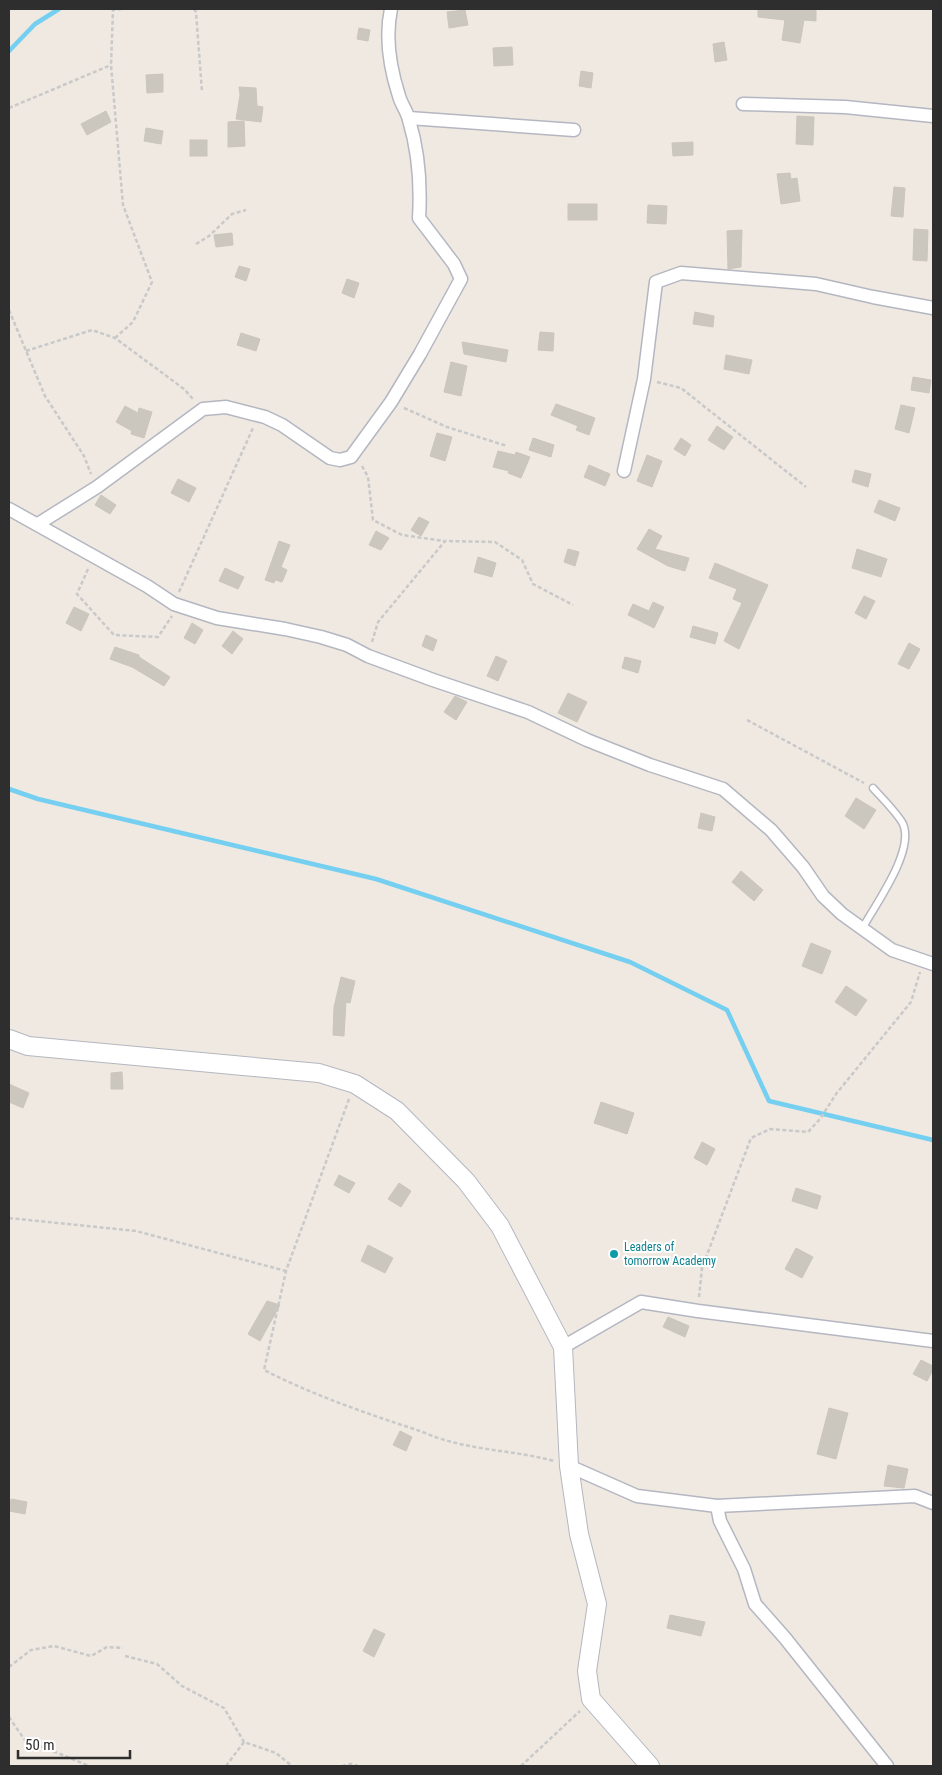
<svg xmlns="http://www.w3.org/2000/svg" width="942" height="1775" font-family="'Roboto Condensed',sans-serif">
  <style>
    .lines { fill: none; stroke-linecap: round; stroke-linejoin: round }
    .stream { stroke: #75cff0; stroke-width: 4.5 }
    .building { fill: #cbc7bf; stroke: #cbc5ba }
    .lane-casing { stroke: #b4b7c1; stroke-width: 9 }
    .street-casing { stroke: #b4b7c1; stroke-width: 15 }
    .secondary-casing { stroke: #b4b7c1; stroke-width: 20 }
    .path { stroke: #c9c9c9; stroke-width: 2.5; stroke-dasharray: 4 2.5; stroke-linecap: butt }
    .lane { stroke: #fff; stroke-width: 6 }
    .street { stroke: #fff; stroke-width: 12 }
    .secondary { stroke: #fff; stroke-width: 18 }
    .culture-dot { fill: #0f9aa8; stroke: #fff; stroke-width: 2 }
    .labels { text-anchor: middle; stroke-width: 4; stroke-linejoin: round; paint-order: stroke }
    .culture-label { font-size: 12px; fill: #0d838f; stroke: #fff; text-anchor: start }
  </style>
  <rect width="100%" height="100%" fill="#efe9e1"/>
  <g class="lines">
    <g class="stream">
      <polyline points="9,51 35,24 59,9"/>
      <polyline points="9,789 38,799 376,879 630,962 727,1010 769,1101 933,1140"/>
    </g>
  </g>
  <g class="building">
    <polygon points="758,9 816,9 816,21 804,20 800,43 782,40 785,20 758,17"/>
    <polygon points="465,10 468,25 449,28 447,12"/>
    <polygon points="359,28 370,30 368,41 357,39"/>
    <polygon points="724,42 727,60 715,62 713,44"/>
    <polygon points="512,47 513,65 494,66 493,48"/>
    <polygon points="581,71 593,73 591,88 579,86"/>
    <polygon points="163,74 163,92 147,93 146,75"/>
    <polygon points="239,87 256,88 257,106 263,107 261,122 236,119 240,95"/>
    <polygon points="106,111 111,122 87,135 81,124"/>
    <polygon points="797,116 814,117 813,145 796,144"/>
    <polygon points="244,121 245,146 228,147 228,122"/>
    <polygon points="146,128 163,131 161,144 144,141"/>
    <rect x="190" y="140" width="17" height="16"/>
    <polygon points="693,142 693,155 673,156 672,143"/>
    <polygon points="790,173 791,179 797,178 800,201 781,204 777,174"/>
    <polygon points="894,187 905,188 903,217 891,216"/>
    <rect x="568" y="204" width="29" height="16"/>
    <polygon points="648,205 667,206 666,224 647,223"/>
    <polygon points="914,229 928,230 927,261 913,260"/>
    <polygon points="742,230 741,267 728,269 727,231"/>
    <polygon points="232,233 233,245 216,247 214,235"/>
    <polygon points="239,266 250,269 246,281 235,277"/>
    <polygon points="347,279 359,283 354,298 342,293"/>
    <polygon points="695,312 714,316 713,327 693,324"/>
    <polygon points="540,332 554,333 553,351 538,350"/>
    <polygon points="241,333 260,339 256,351 237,345"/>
    <polygon points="462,342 508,350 506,362 464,354"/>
    <polygon points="726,355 752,360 749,374 724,369"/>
    <polygon points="451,362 467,366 461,396 444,392"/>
    <polygon points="913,377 931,380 929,393 911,390"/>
    <polygon points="556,404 595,418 589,435 576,430 578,426 551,415"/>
    <polygon points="901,405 915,408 909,433 895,429"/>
    <polygon points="125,406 138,413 139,408 152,412 144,438 131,434 132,431 116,422"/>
    <polygon points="717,426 733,437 724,450 708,440"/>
    <polygon points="437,433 452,437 445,461 430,456"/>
    <polygon points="533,438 554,445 551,457 529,450"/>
    <polygon points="681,438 691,445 685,456 674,449"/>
    <polygon points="498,451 515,455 516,452 530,457 521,478 508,473 509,471 493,467"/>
    <polygon points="647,455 662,461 652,487 637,481"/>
    <polygon points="589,465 610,474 605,486 584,477"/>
    <polygon points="855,470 871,474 868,487 852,482"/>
    <polygon points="178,479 196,488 189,502 171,493"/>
    <polygon points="101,495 116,505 110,514 95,505"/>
    <polygon points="879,500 900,508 895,521 874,512"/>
    <polygon points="419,517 429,522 421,536 411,530"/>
    <polygon points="649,529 662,536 655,549 689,558 685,571 668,566 637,549"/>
    <polygon points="376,531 389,538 381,550 369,545"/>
    <polygon points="279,541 290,545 281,567 287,570 282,582 275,580 274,583 265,580"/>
    <polygon points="568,549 579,552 575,566 564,562"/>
    <polygon points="857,549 887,559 881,577 852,568"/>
    <polygon points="478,557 496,563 492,577 474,572"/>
    <polygon points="715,563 768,585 739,649 724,641 742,603 733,599 737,589 709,578"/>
    <polygon points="225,568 244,577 238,589 219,581"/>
    <polygon points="864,596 875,601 866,619 855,613"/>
    <polygon points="653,602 664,607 654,628 628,615 633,604 649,611"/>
    <polygon points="74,607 89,614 81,631 66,623"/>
    <polygon points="192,623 203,630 195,644 184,638"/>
    <polygon points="693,626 718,633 715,644 690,637"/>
    <polygon points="233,631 243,639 232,654 222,646"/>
    <polygon points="426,635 437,640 433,651 422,646"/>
    <polygon points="909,643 920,649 909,669 898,664"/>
    <polygon points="115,647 139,655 139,657 170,677 164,686 132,667 110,659"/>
    <polygon points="496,656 507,661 498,681 487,676"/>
    <polygon points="625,657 641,661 638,673 622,668"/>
    <polygon points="568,693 587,702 577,722 558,713"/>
    <polygon points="455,696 467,702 456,720 444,712"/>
    <polygon points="856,798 876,810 864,829 845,816"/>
    <polygon points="701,813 715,817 712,831 698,828"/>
    <polygon points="741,871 763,890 754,901 732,882"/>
    <polygon points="811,943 831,951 822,974 802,966"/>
    <polygon points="341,977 355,981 350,1003 346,1002 344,1036 333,1035 334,1007"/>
    <polygon points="846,986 867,1000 856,1016 835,1002"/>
    <polygon points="122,1072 123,1089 111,1089 111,1073"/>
    <polygon points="9,1084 29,1093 23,1108 9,1102"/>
    <polygon points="601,1102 634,1113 627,1134 594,1123"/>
    <polygon points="702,1142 715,1149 707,1165 694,1158"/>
    <polygon points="339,1175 355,1183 349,1193 334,1185"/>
    <polygon points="399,1183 411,1191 401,1207 388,1199"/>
    <polygon points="796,1188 821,1196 817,1209 792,1201"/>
    <polygon points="368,1245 393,1258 385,1273 361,1261"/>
    <polygon points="796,1248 813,1257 802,1278 785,1269"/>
    <polygon points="267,1301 280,1305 260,1341 248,1334"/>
    <polygon points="668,1317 689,1326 685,1337 663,1327"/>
    <polygon points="921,1360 933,1366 933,1370 927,1381 913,1374"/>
    <polygon points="829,1408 848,1413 836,1459 817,1454"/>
    <polygon points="400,1431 412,1437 406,1451 393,1445"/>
    <polygon points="888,1465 908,1469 904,1488 884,1486"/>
    <polygon points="11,1499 27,1502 25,1514 9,1511"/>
    <polygon points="670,1615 705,1622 701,1636 667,1628"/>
    <polygon points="374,1629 385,1634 374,1657 363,1651"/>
  </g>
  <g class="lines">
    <defs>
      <path id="lane" d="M862,929C875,905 915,851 903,824C898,814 881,797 873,788"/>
      <g id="street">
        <polyline points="743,104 845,107 933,116"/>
        <polyline points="409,118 574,130"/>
        <polyline points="624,471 644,379 656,282 681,273 816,284 873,297 933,308"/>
        <polyline points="9,509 147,586 174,604 217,618 285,629 321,637 347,645 368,656 433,680 528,712 587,740 650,765 723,789 771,830 803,867 823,896 842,914 892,950 933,964"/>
        <path d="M38,524L97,487L203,409L226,407L265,417L282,425L330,458L340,460L351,457L391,402L420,354L461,279L454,264L419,218C421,185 419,153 409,120C407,111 401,104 399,96C390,68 385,37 391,9"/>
        <polyline points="563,1347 641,1302 698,1311 933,1341"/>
        <polyline points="569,1466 637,1496 717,1506 915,1496 933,1503"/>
        <polyline points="717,1506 720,1521 744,1569 755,1604 785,1638 887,1766"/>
      </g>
      <polyline id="secondary" points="9,1039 28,1046 319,1073 355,1084 397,1111 466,1181 500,1226 563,1347 569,1466 579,1534 597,1604 587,1671 591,1699 650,1766"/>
    </defs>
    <use href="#lane" class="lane-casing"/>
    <use href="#street" class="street-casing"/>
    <use href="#secondary" class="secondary-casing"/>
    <g class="path">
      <polyline points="194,9 196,12 202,92"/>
      <polyline points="9,108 111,65"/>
      <polyline points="196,244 209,236 232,214 246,210"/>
      <polyline points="9,310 45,396 84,456 91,474"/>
      <polyline points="115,338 133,322 152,282 123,205 111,65 113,10 123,9"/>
      <polyline points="26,351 92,330 115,338 184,389 193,399"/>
      <polyline points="657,382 681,388 806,487"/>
      <polyline points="404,408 447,427 507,446"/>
      <polyline points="362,466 368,477 373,520 402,535 444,541"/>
      <polyline points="88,569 77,594 114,635 158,637 172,616"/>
      <polyline points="179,592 253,428"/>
      <polyline points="372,642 378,622 445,541 495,542 522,560 533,584 573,605"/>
      <polyline points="747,720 864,783"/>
      <path d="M349,1099L286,1271L264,1370C313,1395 365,1413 417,1430C426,1433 436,1438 445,1440C481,1451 518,1451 554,1461"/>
      <polyline points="9,1218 136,1231 286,1271"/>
      <polyline points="699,1297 702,1268 751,1138 770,1129 808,1132 820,1119 836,1094 911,1002 920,972"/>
      <polyline points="125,1656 157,1664 182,1686 224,1708 244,1742"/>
      <polyline points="9,1667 31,1650 54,1646 91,1656 107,1647 123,1648"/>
      <polyline points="9,1717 24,1739 89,1766"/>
      <polyline points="226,1766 244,1742 276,1753 292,1766"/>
      <polyline points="342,1766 351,1764 358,1766"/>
      <polyline points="521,1766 580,1711"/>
    </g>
    <use href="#lane" class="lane"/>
    <use href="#street" class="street"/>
    <use href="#secondary" class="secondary"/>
  </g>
  <circle class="culture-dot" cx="614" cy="1254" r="5"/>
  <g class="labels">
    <g class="culture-label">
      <text x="624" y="1251">Leaders of<tspan x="624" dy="14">tomorrow Academy</tspan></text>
    </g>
  </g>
  <rect width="942" height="1775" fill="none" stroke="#2e2e2e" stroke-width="20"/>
  <path d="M18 1750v8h112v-8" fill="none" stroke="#2e2e2e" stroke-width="2.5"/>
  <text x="25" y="1750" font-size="15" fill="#2e2e2e" stroke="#ffffff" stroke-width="4" paint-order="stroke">50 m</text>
</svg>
